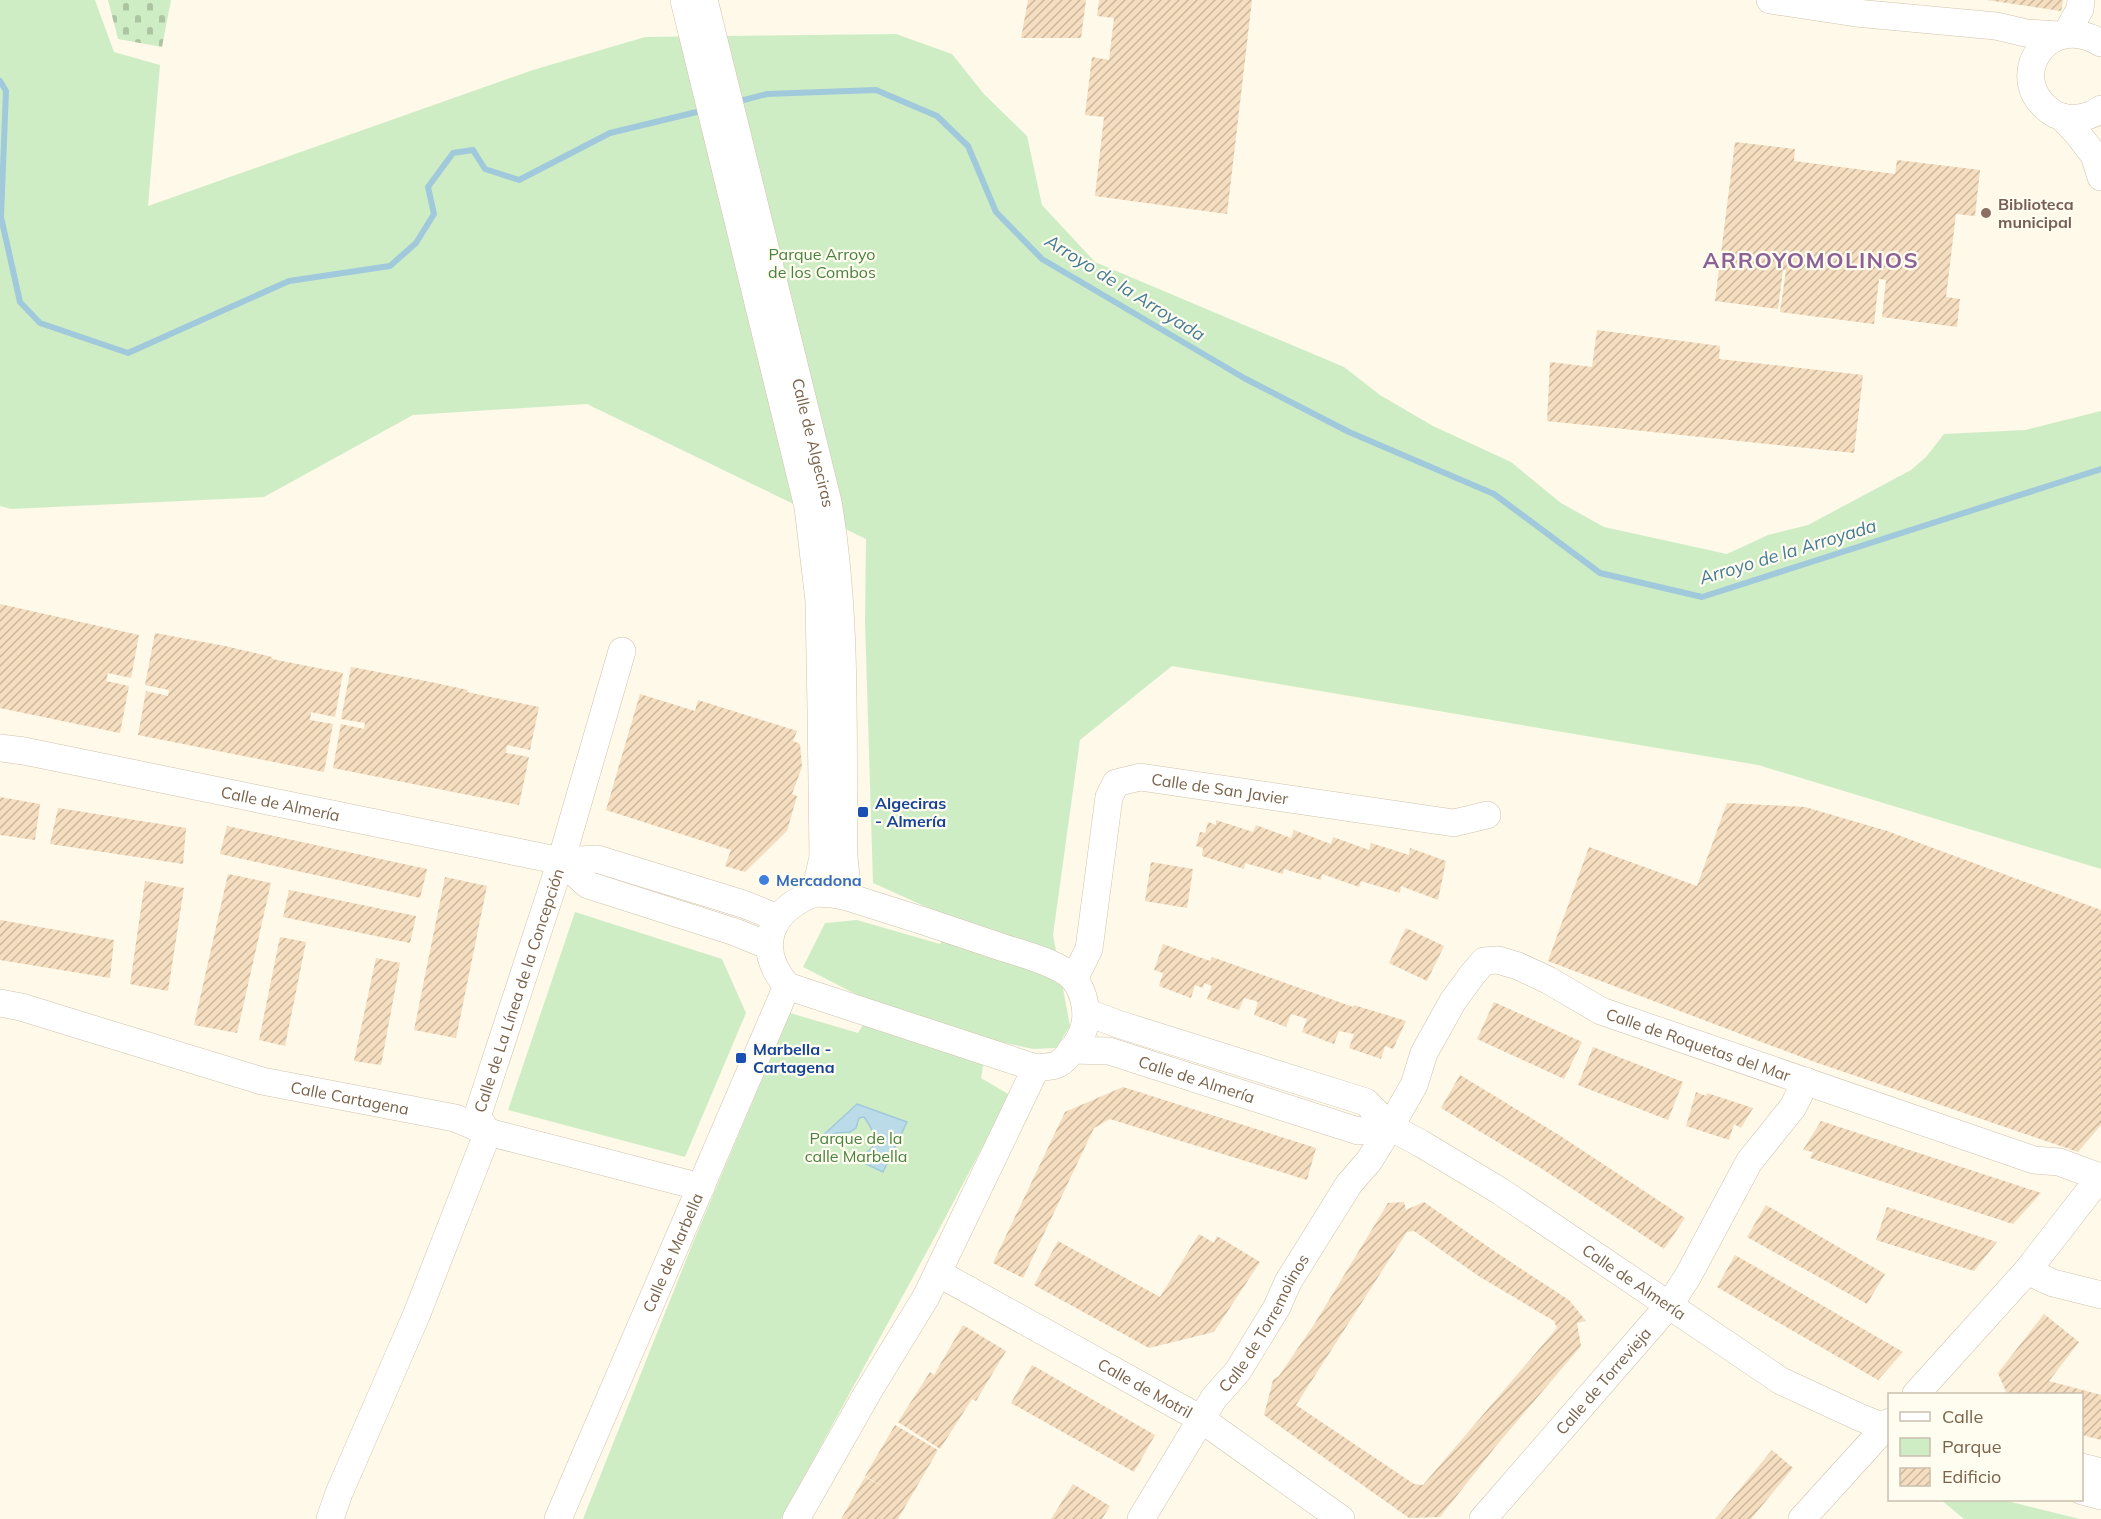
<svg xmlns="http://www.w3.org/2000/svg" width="2101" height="1519" font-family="Mulish,sans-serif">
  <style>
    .green { fill: #cfedc5 }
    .cemetery { fill: url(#cemetery-stones) }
    .water { fill: #bbdbe9; stroke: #a1c9dc; stroke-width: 1.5 }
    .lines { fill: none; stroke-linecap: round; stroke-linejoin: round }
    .stream { stroke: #a1c9dc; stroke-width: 6 }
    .building { fill: url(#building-hatch); fill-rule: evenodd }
    .minor-casing { stroke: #d1c2ad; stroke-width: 28 }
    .minor { stroke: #fff; stroke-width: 27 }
    .education-dot { fill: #8d6e63; stroke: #fffcf0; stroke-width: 2 }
    .transit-dot { fill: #1a4fb4; stroke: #fffcf0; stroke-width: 2 }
    .shop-dot { fill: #3f7fe0; stroke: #fffcf0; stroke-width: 2 }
    .labels { text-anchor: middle; stroke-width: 4.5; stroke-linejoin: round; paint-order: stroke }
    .education-label { font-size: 16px; font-weight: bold; fill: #785e54; stroke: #fffcf0; text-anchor: start }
    .park-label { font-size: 16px; fill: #4a8141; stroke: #fffcf0 }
    .street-label { font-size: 16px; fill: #7a634a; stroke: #fffcf0 }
    .transit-label { font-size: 16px; font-weight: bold; fill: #164399; stroke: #fffcf0; text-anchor: start }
    .shop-label { font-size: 16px; font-weight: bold; fill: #366cbe; stroke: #fffcf0; text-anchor: start }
    .water-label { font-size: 18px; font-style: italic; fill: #457b96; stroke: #fffcf0 }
    .district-label { font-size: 22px; font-weight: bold; letter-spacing: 1.5px; fill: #8c6296; stroke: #fffcf0 }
  </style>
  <defs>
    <pattern id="cemetery-stones" width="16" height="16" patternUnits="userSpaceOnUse" patternTransform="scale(1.5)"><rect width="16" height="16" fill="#cfedc5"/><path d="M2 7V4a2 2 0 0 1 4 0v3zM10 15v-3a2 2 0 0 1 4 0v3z" fill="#adc4a2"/></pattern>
    <pattern id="building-hatch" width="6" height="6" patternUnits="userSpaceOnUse" patternTransform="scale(1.5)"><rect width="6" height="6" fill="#f5ddbf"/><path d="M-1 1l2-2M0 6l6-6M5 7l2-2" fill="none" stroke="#cbb79d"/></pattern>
  </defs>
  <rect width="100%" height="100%" fill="#fef9e9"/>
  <g class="green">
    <polygon points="0,0 95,0 114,52 160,65 148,206 533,70 645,37 896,34 952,54 984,94 1027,136 1042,205 1095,262 1344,367 1380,395 1433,426 1511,462 1561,503 1604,527 1727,554 1768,535 1808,525 1911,470 1926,457 1944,434 2025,430 2101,411 2101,869 1758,765 1172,666 1080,740 1053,935 1070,1026 1056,1048 1033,1049 988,1039 981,1078 1010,1095 936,1235 781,1519 583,1519 692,1245 790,1013 858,1033 875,1004 803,967 825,923 857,920 940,944 953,919 873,883 865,622 866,539 587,404 413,415 264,497 11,509 0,506"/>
    <polygon points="575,912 722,959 746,1013 685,1157 508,1110"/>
    <polygon points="1941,1500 2003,1500 2080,1519 1964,1519"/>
  </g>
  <polygon class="cemetery" points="108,0 171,0 162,47 118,39"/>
  <path class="water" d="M857,1104L907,1122L883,1172L853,1158C880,1150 879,1138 864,1117L859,1118L856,1128L850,1132L836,1133L818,1140Z"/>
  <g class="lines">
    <g class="stream">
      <polyline points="0,81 6,91 1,217 20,302 40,323 128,353 289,281 390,266 416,243 434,214 428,187 453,153 473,150 485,169 519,180 610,133 705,110"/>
      <polyline points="736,102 767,94 876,90 937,116 968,146 996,212 1042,259 1244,378 1349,432 1494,494 1600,573 1702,597 2101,469"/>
    </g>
  </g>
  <g class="building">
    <polygon points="1028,0 1086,0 1081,38 1021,38"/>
    <polygon points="1099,0 1252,0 1227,214 1095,196 1104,117 1085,115 1092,57 1109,60 1114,18 1097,16"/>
    <polygon points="1987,0 2063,0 2061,11"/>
    <polygon points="1735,142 1795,149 1794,161 1895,174 1897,160 1980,170 1975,216 1956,214 1946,297 1960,299 1957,327 1882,317 1886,280 1879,279 1874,324 1780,312 1786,270 1783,270 1778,309 1715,301"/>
    <polygon points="1597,330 1720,346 1719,359 1863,375 1854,453 1547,421 1550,362 1592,367"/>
    <polygon points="0,604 139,635 131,678 108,673 106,681 129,686 120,733 0,708"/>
    <polygon points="155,633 225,646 272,657 272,659 343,673 335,717 311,712 310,720 333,724 324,772 138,735 146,691 168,696 169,690 145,685"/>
    <polygon points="351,667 421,680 468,690 467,692 539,707 530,750 507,745 506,753 529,757 519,805 333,768 341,724 364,729 365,723 341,719"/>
    <polygon points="640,694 695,711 698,700 797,731 793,741 800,744 802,767 792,794 797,796 787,831 745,872 725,866 731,850 606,810"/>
    <polygon points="0,797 40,804 35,840 0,835"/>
    <polygon points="1727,803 1805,807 1887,831 2101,910 2101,1125 2078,1152 1812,1061 1548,961 1589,847 1697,886"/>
    <polygon points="58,808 186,828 183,864 50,844"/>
    <polygon points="1216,820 1253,832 1256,825 1291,838 1294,830 1331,844 1333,837 1369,850 1371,843 1409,855 1410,848 1446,861 1438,900 1401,886 1400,893 1361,881 1359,887 1322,874 1321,880 1284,869 1283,874 1245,863 1244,869 1202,856 1203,848 1196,846 1200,832 1205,833 1208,822 1216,825"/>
    <polygon points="227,826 427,869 420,898 220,854"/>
    <polygon points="1151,862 1193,869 1187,908 1145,901"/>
    <polygon points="228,874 271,883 237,1033 194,1025"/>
    <polygon points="445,877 487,886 456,1038 414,1030"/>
    <polygon points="145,881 184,888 168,991 130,984"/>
    <polygon points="289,890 416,916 410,943 283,917"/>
    <polygon points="0,920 114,940 110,978 0,960"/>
    <polygon points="1406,928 1444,946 1427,981 1389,963"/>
    <polygon points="280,937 306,942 285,1046 259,1040"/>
    <polygon points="1163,944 1210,961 1212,957 1353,1007 1354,1005 1406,1021 1393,1049 1385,1046 1381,1059 1349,1048 1354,1034 1339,1031 1334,1044 1302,1032 1307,1019 1298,1016 1291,1014 1286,1027 1254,1015 1258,1002 1252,1000 1244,998 1239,1010 1207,999 1212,986 1204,983 1203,988 1195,985 1191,998 1159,986 1163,973 1154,970"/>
    <polygon points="376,958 400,963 381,1065 354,1061"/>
    <polygon points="1494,1002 1582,1042 1564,1079 1477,1039"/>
    <polygon points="1593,1047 1683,1082 1668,1120 1578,1085"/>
    <polygon points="1460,1075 1559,1135 1685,1218 1664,1249 1539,1167 1441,1108"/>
    <polygon points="1123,1087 1316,1148 1307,1180 1110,1119 1094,1128 1023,1278 993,1263 1065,1112"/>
    <polygon points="1696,1092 1706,1096 1707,1093 1753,1108 1741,1128 1734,1124 1729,1140 1686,1126"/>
    <polygon points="1821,1121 2041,1193 2013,1224 1810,1158 1813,1152 1803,1150"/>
    <path d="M1404,1202L1406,1210L1424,1202L1497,1253L1569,1300L1586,1321L1577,1323L1581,1346L1496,1446L1440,1517L1409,1518L1264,1415L1273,1380L1279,1376L1315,1323L1388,1203ZM1414,1231L1480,1277L1554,1321L1557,1328L1423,1485L1414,1484L1296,1405L1407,1232Z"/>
    <polygon points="1766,1205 1885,1274 1867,1304 1747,1237"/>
    <polygon points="1887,1207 1997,1242 1974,1271 1876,1240"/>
    <polygon points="1199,1234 1214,1243 1217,1236 1260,1262 1214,1332 1149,1348 1034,1285 1058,1241 1160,1297"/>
    <polygon points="1735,1255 1903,1352 1878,1380 1717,1287"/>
    <polygon points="2044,1314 2079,1342 2049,1381 2101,1395 2101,1440 2082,1435 2082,1394 2007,1394 1998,1373"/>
    <polygon points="963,1325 1006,1351 976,1401 972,1399 940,1449 898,1422 930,1372 934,1375"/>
    <polygon points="1032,1365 1155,1435 1134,1472 1011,1403"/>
    <polygon points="895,1425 938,1450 898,1519 841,1519 865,1477 887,1489 865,1476"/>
    <polygon points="1772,1450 1793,1468 1751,1519 1715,1519"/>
    <polygon points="1073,1484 1110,1506 1102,1519 1051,1519"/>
  </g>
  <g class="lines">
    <defs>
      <g id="minor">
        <polyline points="684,0 808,507 819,601 821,709 823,857 815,893"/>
        <path id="s1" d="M704,0L828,502C848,619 842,739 844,857L848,897"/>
        <polyline points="1770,0 1856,13 1996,26 2026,33 2058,35"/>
        <polyline points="2066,34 2080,9 2081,0"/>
        <path d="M2101,43C2051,12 2009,70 2043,105C2049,111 2057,117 2067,118C2080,119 2090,117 2101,109"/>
        <polyline points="2062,117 2077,133 2094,155 2101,177"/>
        <path id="s2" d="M0,748L24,751L561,861L597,859L743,904L778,918"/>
        <polyline points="561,861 588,885 735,932 769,946"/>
        <path d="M815,893L832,894L848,897C900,913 952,930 1004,948C1023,954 1061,964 1074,979C1085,993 1089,1015 1083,1031C1079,1041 1069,1058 1058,1064C1053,1067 1042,1067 1036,1068L787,986C754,947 770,910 815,893Z"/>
        <path id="s3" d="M1074,979L1089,949L1109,797L1116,783L1140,777L1454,823L1487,815"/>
        <path id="s4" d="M0,1003L21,1007L262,1081L455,1118L488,1132L701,1187"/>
        <path id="s5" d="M1086,1012L1118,1024L1366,1102L1390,1127L1420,1143L1500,1191L1781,1381L1859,1417L1884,1427L1890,1431"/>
        <path id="s6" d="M1071,1050L1109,1051L1358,1131L1390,1127"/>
        <polyline points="2027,1271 2053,1283 2101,1295"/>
        <path id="s7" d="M938,1273L1201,1419L1341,1519"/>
        <polyline points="1916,1394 2027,1271 2101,1176"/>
        <polyline points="2082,1467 2101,1472"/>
        <polyline points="2082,1491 2101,1496"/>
        <path id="s8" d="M330,1519L339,1493L416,1316L488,1132L477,1117L561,861L622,651"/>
        <path id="s9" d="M558,1519L787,986"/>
        <polyline points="796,1519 868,1392 926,1297 1036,1068"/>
        <path id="s10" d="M1141,1519L1214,1398L1238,1371L1277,1307L1288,1282L1349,1184L1369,1161L1390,1127L1414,1085L1424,1053L1453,1001L1472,975L1484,961L1498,960L1518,966L1548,980L1601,1011L2034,1160L2059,1162L2100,1177"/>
        <path id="s11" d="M1483,1519L1670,1304L1688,1276L1749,1162L1793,1107L1806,1081"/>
        <polyline points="1802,1519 1890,1422"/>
      </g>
    </defs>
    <use href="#minor" class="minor-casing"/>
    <use href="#minor" class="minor"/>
  </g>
  <circle class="education-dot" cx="1986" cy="213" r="6"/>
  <g class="transit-dot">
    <rect x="857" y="806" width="12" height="12" rx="3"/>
    <rect x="735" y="1052" width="12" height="12" rx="3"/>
  </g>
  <circle class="shop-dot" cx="764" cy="880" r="6"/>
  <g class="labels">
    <g class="education-label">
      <text x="1998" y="210">Biblioteca<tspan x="1998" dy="18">municipal</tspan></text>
    </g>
    <g class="park-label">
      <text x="822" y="260">Parque Arroyo<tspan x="822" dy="18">de los Combos</tspan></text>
      <text x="856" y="1144">Parque de la<tspan x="856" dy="18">calle Marbella</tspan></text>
    </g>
    <g class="street-label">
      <text dy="6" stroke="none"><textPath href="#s1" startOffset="456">Calle de Algeciras</textPath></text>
      <text dy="6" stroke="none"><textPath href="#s3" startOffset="308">Calle de San Javier</textPath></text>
      <text dy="6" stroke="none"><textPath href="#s2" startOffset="286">Calle de Almería</textPath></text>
      <text dy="6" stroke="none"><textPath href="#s8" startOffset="570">Calle de La Línea de la Concepción</textPath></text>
      <text dy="6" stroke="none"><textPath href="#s10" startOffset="890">Calle de Roquetas del Mar</textPath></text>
      <text dy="6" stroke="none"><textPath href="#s6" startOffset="130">Calle de Almería</textPath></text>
      <text dy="6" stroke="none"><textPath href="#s4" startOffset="363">Calle Cartagena</textPath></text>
      <text dy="6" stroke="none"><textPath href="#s9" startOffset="290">Calle de Marbella</textPath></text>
      <text dy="6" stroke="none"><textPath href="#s5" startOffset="618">Calle de Almería</textPath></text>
      <text dy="6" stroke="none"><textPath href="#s10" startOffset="232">Calle de Torremolinos</textPath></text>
      <text dy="6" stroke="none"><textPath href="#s11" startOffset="183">Calle de Torrevieja</textPath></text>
      <text dy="6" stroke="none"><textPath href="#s7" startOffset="237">Calle de Motril</textPath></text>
    </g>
    <g class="transit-label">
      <text x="875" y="809">Algeciras<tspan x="875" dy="18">- Almería</tspan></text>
      <text x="753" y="1055">Marbella -<tspan x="753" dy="18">Cartagena</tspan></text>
    </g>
    <g class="shop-label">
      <text x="776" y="886">Mercadona</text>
    </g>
    <g class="water-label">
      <text transform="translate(1125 288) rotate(32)" y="6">Arroyo de la Arroyada</text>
      <text transform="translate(1788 552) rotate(-17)" y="6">Arroyo de la Arroyada</text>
    </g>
    <g class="district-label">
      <text x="1811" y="268">ARROYOMOLINOS</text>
    </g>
  </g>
  <rect x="1888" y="1393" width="195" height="108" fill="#fffcf0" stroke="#cabfae" stroke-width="1.5"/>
  <rect x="1900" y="1412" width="30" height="9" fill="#ffffff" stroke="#cabfae" stroke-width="1.5"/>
  <text x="1942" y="1423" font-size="18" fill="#7a634a">Calle</text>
  <rect x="1900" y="1438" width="30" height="18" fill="#cfedc5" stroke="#cabfae" stroke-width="1.5"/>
  <text x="1942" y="1453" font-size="18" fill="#7a634a">Parque</text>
  <rect x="1900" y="1468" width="30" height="18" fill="url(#building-hatch)" stroke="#cabfae" stroke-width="1.5"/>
  <text x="1942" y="1483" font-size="18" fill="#7a634a">Edificio</text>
</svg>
